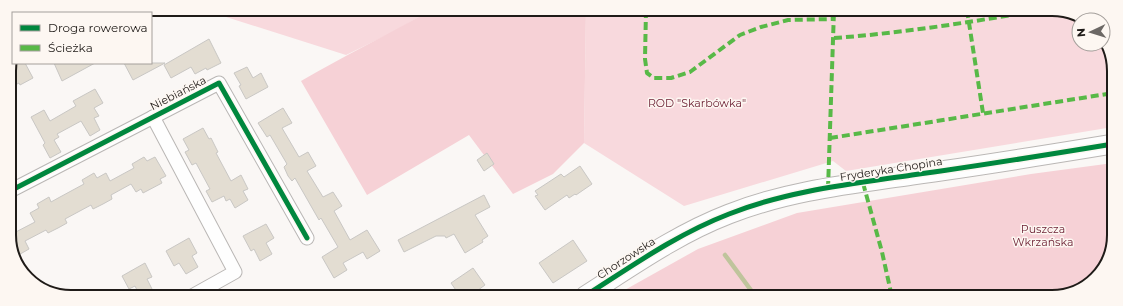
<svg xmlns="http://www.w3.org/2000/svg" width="1123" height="306" font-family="Montserrat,sans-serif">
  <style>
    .green { fill: #f8d9dd }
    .forest { fill: #f6d1d6 }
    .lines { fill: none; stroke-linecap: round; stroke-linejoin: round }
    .stream { stroke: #bfc49c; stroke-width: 4.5 }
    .building { fill: #e3ddd2; stroke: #c9c7c4 }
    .street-casing { stroke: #bab7b5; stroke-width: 15 }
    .secondary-casing { stroke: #bab7b5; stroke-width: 21 }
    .street { stroke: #fefefe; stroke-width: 13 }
    .secondary { stroke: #fefefe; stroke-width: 19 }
    .quiet { stroke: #58b947; stroke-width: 4; stroke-dasharray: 8 4; stroke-linecap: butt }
    .cycleway-casing { stroke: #fdf7f2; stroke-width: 8 }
    .cycleway { stroke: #00873e; stroke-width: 5 }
    .labels { text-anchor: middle; stroke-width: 3; stroke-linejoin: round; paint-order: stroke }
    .street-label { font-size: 11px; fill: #1f1b18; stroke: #fdf7f2 }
    .park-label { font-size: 11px; fill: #6e2336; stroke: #fdf7f2 }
    .rim { fill: none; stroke: #1f1b18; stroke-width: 2 }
  </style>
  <rect width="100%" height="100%" fill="#faf7f5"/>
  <g class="green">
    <polygon points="179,9 433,9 391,33 346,55 223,16"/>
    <polygon points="586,10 1064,10 1083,20 1079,20 1079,44 1103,44 1103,40 1113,59 1113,127 846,171 833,161 684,206 584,143"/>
  </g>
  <g class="forest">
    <path d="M433,9L586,10L584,143L553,174L513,194L469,135L367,195L301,81C344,56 389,34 433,9Z"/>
    <polygon points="1113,163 1113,247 1093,282 1056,297 614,296 698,249 797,213 1031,174"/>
  </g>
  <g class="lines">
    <polyline class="stream" points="725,255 756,297"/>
  </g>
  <g class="building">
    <polygon points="209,39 221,63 207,70 206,68 195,74 191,67 171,78 164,65"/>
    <polygon points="11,63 25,63 33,78 20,85 19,83 9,88 9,67"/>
    <polygon points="54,63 95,63 62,81"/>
    <polygon points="124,63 165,63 133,80"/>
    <polygon points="247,67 253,78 261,73 268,87 246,99 239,86 241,85 234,73"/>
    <polygon points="95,89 103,103 94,108 99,116 94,118 100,130 90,136 81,121 57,134 59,137 54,140 61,152 50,158 43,145 45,143 31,117 44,110 50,121 76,106 73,101"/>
    <polygon points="283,108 292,123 282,128 299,157 308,152 316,166 307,171 323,197 333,192 342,206 334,211 350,240 367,230 380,251 367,259 363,252 343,263 347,270 334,278 322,257 338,247 321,218 319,220 295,178 292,181 288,176 284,167 287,164 270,135 267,137 258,123"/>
    <polygon points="203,128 209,139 211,138 218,152 216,153 231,181 241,175 248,189 243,191 248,200 235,208 230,199 226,201 224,196 212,202 206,191 210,189 196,163 192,165 185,152 189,150 183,139"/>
    <polygon points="487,153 494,164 484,171 477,160"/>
    <polygon points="144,157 147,161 155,157 166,176 160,179 162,183 143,193 141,189 136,192 131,184 111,195 112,199 103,204 93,209 91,205 65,219 67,223 58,228 48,233 46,230 25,241 29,249 15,257 10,247 10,235 35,222 30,213 39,208 37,204 49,197 51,202 60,197 84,184 82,180 94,173 97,178 106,173 110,181 134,168 132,164"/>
    <polygon points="580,166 592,184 576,195 575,194 569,198 567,195 545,210 535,196 538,195 535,191 561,174 564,177"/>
    <polygon points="484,195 490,207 475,215 488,236 482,240 483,242 465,253 454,234 446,238 445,236 436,236 404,252 398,240"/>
    <polygon points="266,224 274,238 266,243 272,254 260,261 254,249 251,251 243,236"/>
    <polygon points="189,238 197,253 192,256 198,267 186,274 179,263 174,266 166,251"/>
    <polygon points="573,240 587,261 553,283 539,263"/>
    <polygon points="145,263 152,277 147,279 153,291 143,296 140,296 135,286 129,289 122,276"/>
    <polygon points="473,268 485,285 470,296 460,296 451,283"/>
  </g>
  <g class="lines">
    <defs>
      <g id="street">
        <polyline points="153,117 235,272 192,296"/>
        <polyline points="10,191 219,83 307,238"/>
      </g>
      <path id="secondary" d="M585,296C632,266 677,234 729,214C787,191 851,184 912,175C979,166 1046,155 1113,144"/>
    </defs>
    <use href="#street" class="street-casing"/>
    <use href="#secondary" class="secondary-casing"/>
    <use href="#street" class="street"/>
    <use href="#secondary" class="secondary"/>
    <g class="quiet">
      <polyline points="646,10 645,59 647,73 654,78 671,78 690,72 740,35 761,27 788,20 834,19"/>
      <polyline points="967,10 983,113"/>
      <polyline points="62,12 99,11 104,9"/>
      <path d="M834,38C903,33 972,22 1040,10"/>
      <polyline points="830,138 1113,93"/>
      <polyline points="863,183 882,252 892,297"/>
      <polyline points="828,189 834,10"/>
    </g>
    <defs>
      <g id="cycleway">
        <polyline points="10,191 219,83 307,238"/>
        <path d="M585,296C632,266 677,234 729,214C787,191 851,184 912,175C979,166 1046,155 1113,144"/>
      </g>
    </defs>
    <use href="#cycleway" class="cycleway-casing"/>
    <use href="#cycleway" class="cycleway"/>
  </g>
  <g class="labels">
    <g class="street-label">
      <text transform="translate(178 93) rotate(-27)" y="4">Niebiańska</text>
      <text transform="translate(891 169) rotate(-9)" y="4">Fryderyka Chopina</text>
      <text transform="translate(626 258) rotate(-33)" y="4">Chorzowska</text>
    </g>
    <g class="park-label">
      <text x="697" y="107">ROD "Skarbówka"</text>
      <text x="1043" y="233">Puszcza<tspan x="1043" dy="13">Wkrzańska</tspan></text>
    </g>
  </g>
  <path d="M0 0H1123V306H0ZM71 16H1052A55 55 0 0 1 1107 71V235A55 55 0 0 1 1052 290H71A55 55 0 0 1 16 235V71A55 55 0 0 1 71 16Z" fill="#fdf7f2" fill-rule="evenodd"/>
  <path class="rim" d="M71 16H1052A55 55 0 0 1 1107 71V235A55 55 0 0 1 1052 290H71A55 55 0 0 1 16 235V71A55 55 0 0 1 71 16Z"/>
  <rect x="12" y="12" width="140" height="52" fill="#fdf7f2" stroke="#a49f9b"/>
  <rect x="20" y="25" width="20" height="6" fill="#00873e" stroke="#a49f9b"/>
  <text x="48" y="32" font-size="12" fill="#1f1b18">Droga rowerowa</text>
  <rect x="20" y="45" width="20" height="6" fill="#58b947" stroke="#a49f9b"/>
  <text x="48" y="52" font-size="12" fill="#1f1b18">Ścieżka</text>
  <g transform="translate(1091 32) rotate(266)"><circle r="19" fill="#fdf7f2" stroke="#a49f9b"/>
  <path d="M0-3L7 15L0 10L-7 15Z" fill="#6c6865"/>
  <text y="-6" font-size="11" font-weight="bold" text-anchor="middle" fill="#1f1b18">N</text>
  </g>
</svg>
